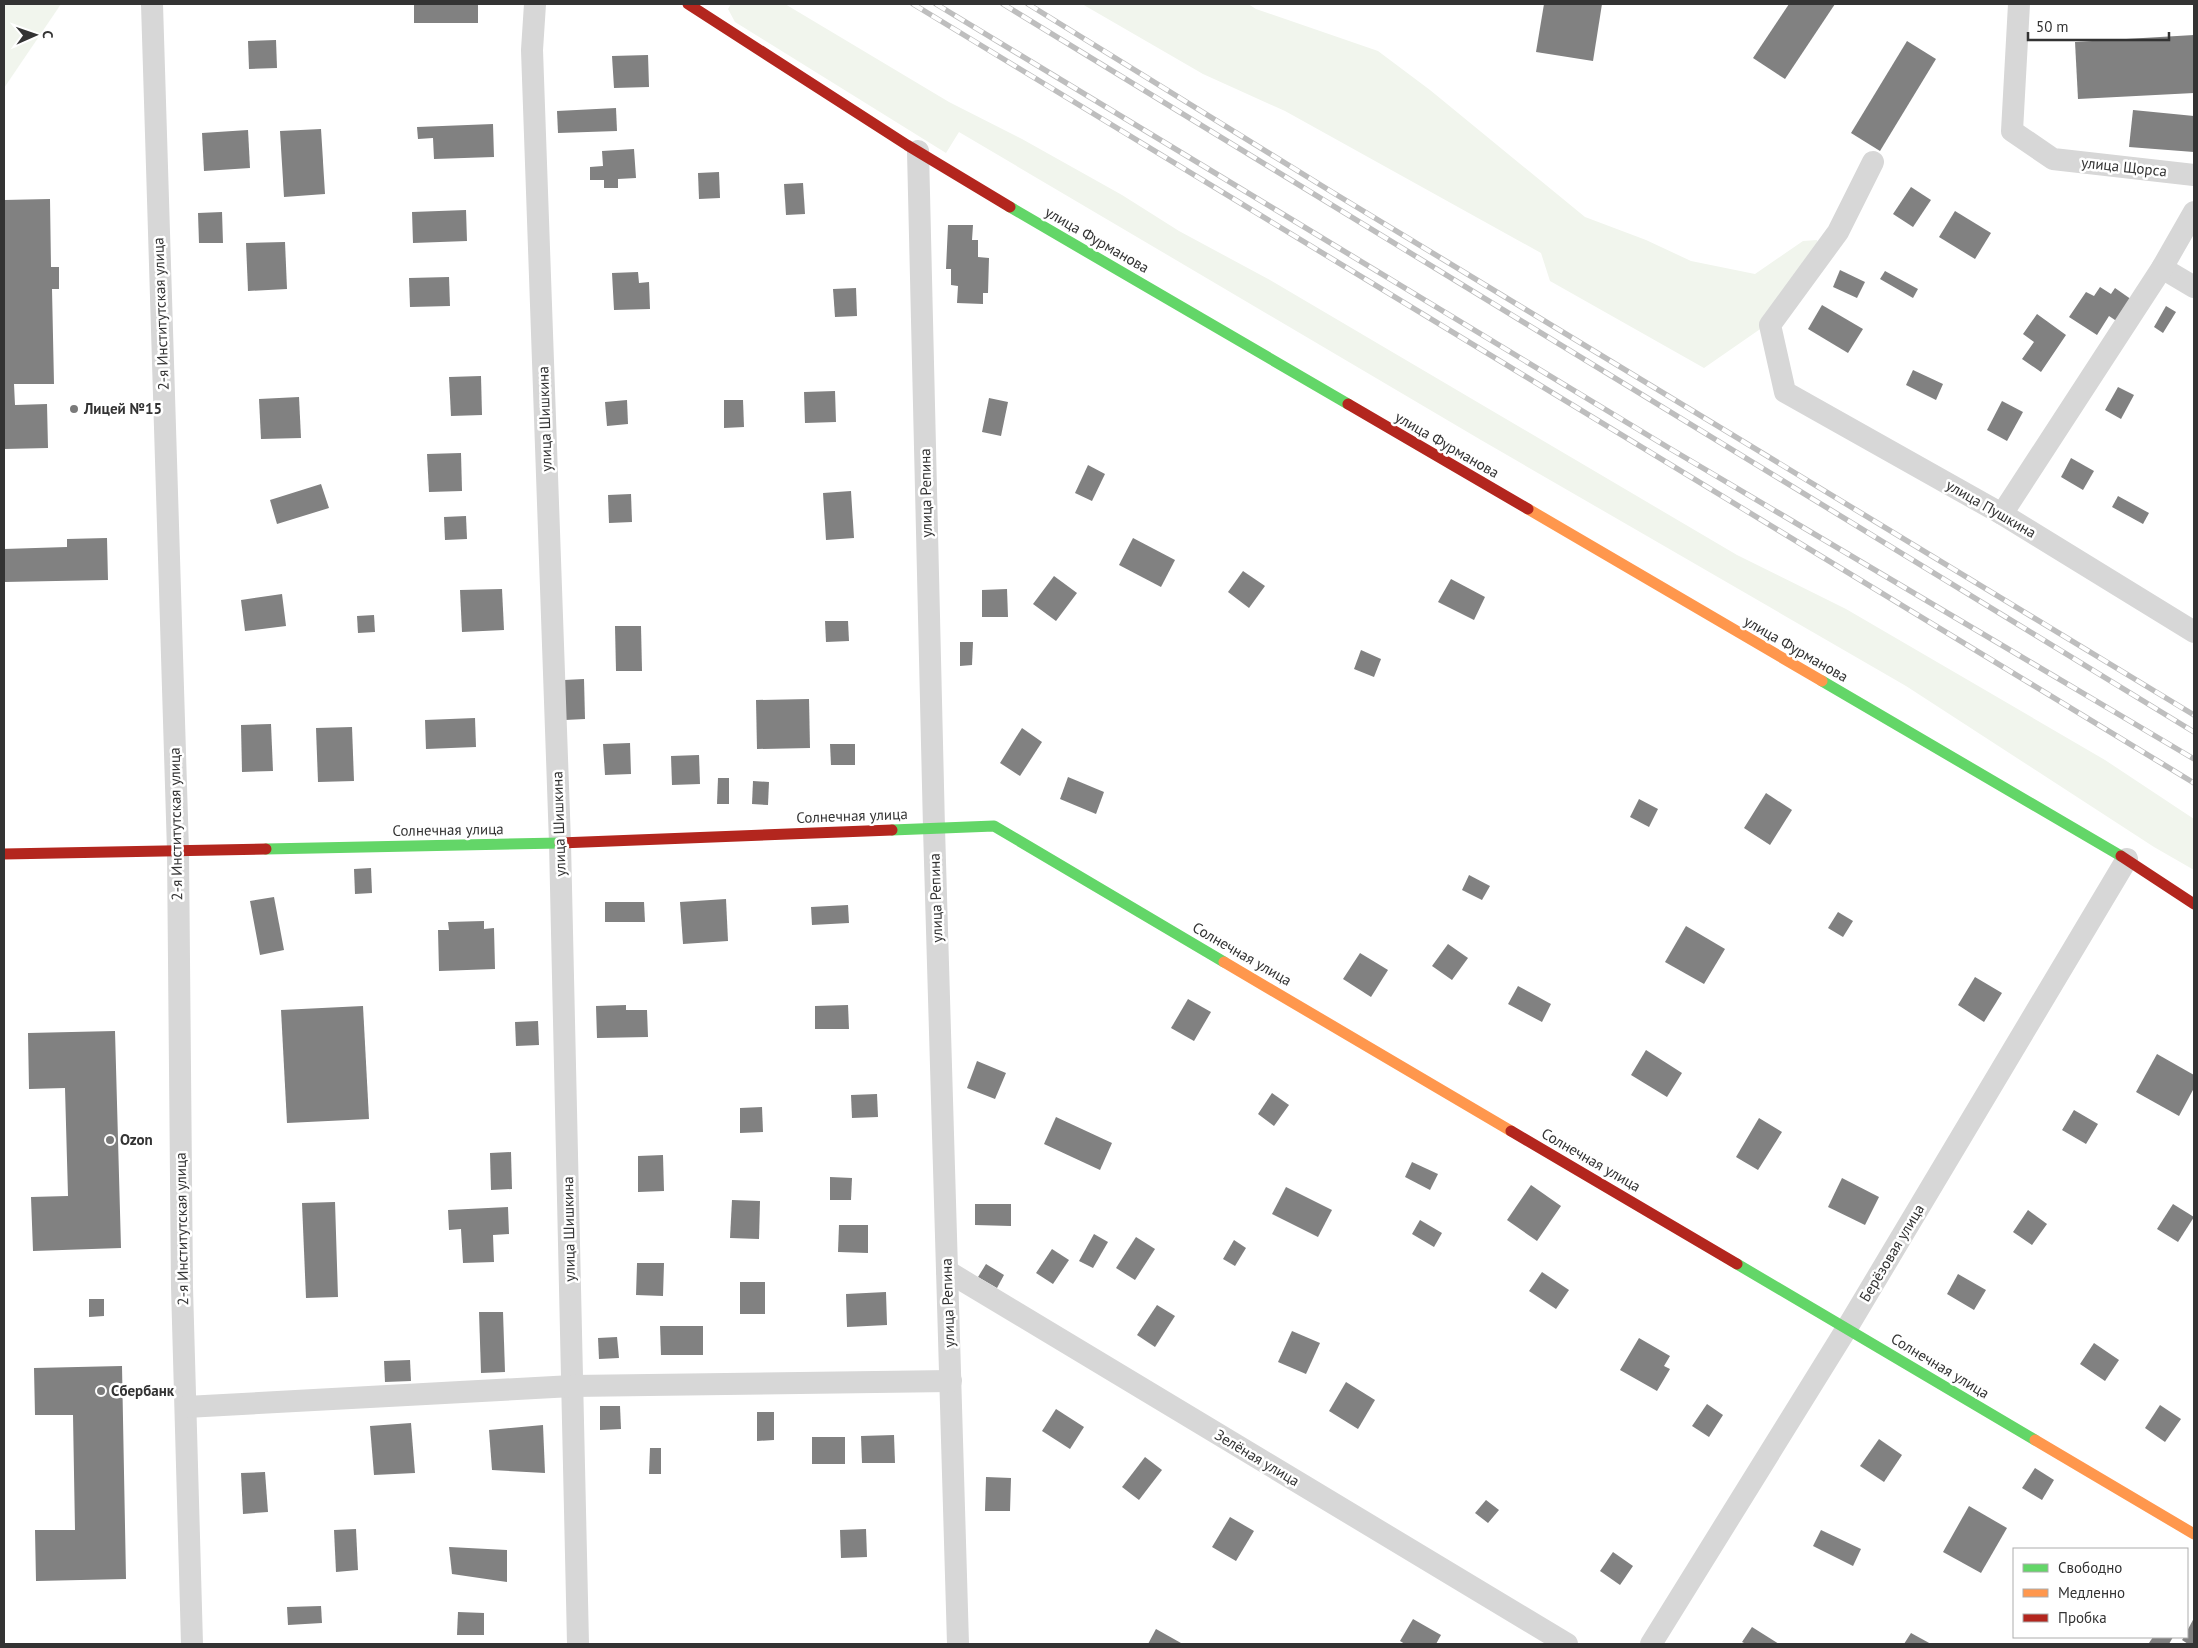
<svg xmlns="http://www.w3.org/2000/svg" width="2198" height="1648" font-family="'PT Sans',sans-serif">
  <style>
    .green { fill: #f1f5ed }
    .building { fill: #818181 }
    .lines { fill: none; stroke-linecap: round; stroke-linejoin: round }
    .street { stroke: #d7d7d7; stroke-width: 22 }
    .fast { stroke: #63d668; stroke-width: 11 }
    .slow { stroke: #ff974d; stroke-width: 11 }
    .jam { stroke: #b3261e; stroke-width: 11 }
    .rail-casing { stroke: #bebebe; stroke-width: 5.5 }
    .rail { stroke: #fff; stroke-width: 4; stroke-dasharray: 11; stroke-linecap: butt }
    .poi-dot { fill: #7a7a7a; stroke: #fff; stroke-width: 2 }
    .labels { text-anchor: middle; stroke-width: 5; stroke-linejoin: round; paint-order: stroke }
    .street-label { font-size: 15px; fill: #333; stroke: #fff }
    .poi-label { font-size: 15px; font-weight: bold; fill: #333; stroke: #fff; text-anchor: start }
  </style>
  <rect width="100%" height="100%" fill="#fff"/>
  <g class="green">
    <polygon points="4,4 61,4 4,88"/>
    <polygon points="731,4 785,4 949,102 1022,139 1122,195 1179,231 1270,280 1737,555 1846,609 2105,760 2194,819 2194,870 2154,847 1906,686 1481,440 959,132 946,153 735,22 728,9"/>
    <polygon points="1082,4 1248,4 1256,9 1378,51 1430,90 1585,217 1646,240 1691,261 1755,274 1803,241 1817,240 1821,250 1766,325 1704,368 1550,281 1541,253 1285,111 1203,74"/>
  </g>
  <g class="building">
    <rect x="414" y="4" width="64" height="19"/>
    <polygon points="1544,4 1602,4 1593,61 1536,52"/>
    <polygon points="1789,4 1835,4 1785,79 1753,58"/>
    <polygon points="2194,35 2194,93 2078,99 2075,42"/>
    <polygon points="276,40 277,68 249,69 248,41"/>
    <polygon points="1907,41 1936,59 1880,151 1851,133"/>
    <polygon points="648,55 649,87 614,88 612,56"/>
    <polygon points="616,108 617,131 558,133 557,111"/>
    <polygon points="2133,110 2194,116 2194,152 2129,147"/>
    <polygon points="493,124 494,157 434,159 433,138 418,139 417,127"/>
    <polygon points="321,129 325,194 284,197 280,131"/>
    <polygon points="248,130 250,168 204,171 202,133"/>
    <polygon points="634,149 636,178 618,179 618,188 604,188 604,180 590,180 590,167 603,166 602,151"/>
    <polygon points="719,172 720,198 699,199 698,173"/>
    <polygon points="803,183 805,214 786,215 784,184"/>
    <polygon points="1911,187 1931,200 1913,227 1893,214"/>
    <polygon points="50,199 51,267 59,267 59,289 52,289 54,384 14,384 15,405 47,404 48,448 4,449 4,200"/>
    <polygon points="466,210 467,241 413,243 412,212"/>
    <polygon points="1955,211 1991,233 1975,259 1939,237"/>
    <polygon points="222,212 223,243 199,243 198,213"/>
    <polygon points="948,225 973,225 972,240 978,240 978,257 989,258 988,293 983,293 983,304 957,303 958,286 951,285 951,269 946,269"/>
    <polygon points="285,242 287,289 248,291 246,243"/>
    <polygon points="1840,270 1865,282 1857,298 1833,287"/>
    <polygon points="1885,271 1918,289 1913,298 1880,279"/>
    <polygon points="638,272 639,283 649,282 650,309 614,310 612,273"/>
    <polygon points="449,277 450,306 410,307 409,278"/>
    <polygon points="2100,287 2111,294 2115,288 2135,302 2121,324 2109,316 2097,335 2069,317 2086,292 2094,296"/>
    <polygon points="856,288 857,316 835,317 833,289"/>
    <polygon points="1822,305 1863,329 1848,353 1808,329"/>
    <polygon points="2166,306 2176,312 2163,333 2154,327"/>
    <polygon points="2037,314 2066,335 2041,372 2022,359 2034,342 2023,334"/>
    <polygon points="1913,370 1943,384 1936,400 1906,385"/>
    <polygon points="481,376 482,415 451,416 449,377"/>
    <polygon points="2118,387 2134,395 2121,419 2105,410"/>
    <polygon points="835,391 836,422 805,423 804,392"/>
    <polygon points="299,397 301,438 261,439 259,399"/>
    <polygon points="989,398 1008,402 1001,436 982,432"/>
    <polygon points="627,400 628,424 607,426 605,402"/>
    <polygon points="724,400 743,400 744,427 724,428"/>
    <polygon points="2002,401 2023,412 2007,441 1987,430"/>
    <polygon points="461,453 462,491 429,492 427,454"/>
    <polygon points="2071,458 2094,471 2083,490 2061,477"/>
    <polygon points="1088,465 1105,474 1092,501 1075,493"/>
    <polygon points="321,484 329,508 277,524 270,500"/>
    <polygon points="851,491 854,538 826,540 823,493"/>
    <polygon points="631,494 632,522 609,523 608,495"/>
    <polygon points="2118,496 2149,513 2143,524 2112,507"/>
    <polygon points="466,516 467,539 445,540 444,517"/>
    <polygon points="107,538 108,580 4,582 4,549 67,547 67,539"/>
    <polygon points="1133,538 1175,560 1161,587 1119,565"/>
    <polygon points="1243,571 1265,586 1249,608 1228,592"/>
    <polygon points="1054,576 1077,593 1056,621 1033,604"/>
    <polygon points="1451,579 1485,597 1474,620 1438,602"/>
    <polygon points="502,589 504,630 462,632 460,590"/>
    <polygon points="1007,589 1008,617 982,617 982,590"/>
    <polygon points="282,594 286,626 245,631 241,600"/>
    <polygon points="374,615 375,632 358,633 357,616"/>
    <polygon points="825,621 848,621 849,641 826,642"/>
    <polygon points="615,626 641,626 642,671 616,671"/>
    <polygon points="960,642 973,642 972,665 960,666"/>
    <polygon points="1361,650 1381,659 1374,677 1354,669"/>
    <polygon points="584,679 585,719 565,720 564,680"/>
    <polygon points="809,699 810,748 757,749 756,700"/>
    <polygon points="475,718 476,747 426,749 425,720"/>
    <polygon points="271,724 273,771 242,772 241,725"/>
    <polygon points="352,727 354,781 318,782 316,728"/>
    <polygon points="1022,728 1042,742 1020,776 1000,763"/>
    <polygon points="630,743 631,774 605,775 603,744"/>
    <polygon points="830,744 855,744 855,765 831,765"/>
    <polygon points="699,755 700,784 672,785 671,756"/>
    <polygon points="1068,777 1104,792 1096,814 1060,799"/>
    <polygon points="718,778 729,778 729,804 717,804"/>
    <polygon points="753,781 769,782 768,805 752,804"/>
    <polygon points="1766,793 1792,810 1770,845 1744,828"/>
    <polygon points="1639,799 1658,809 1649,827 1630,817"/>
    <polygon points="371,868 372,893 355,894 354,869"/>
    <polygon points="1469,875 1490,886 1482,900 1462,890"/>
    <polygon points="274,897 284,950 260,955 250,901"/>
    <polygon points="726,899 728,941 683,944 680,902"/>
    <polygon points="605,902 644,902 645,922 605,922"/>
    <polygon points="848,905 849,923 812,925 811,907"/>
    <polygon points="1838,912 1853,921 1843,937 1828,928"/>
    <polygon points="484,921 484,929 494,928 495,969 439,971 438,930 449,930 448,922"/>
    <polygon points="1686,926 1725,949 1704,984 1665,962"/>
    <polygon points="1448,944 1468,958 1452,980 1432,966"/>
    <polygon points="1360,953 1388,970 1371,997 1343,979"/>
    <polygon points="1975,977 2002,993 1984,1022 1958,1005"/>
    <polygon points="1518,986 1551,1004 1542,1022 1508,1004"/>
    <polygon points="1188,999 1211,1012 1194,1041 1171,1028"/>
    <polygon points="626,1005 626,1010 647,1010 648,1037 597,1038 596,1006"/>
    <polygon points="848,1005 849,1029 815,1029 815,1006"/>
    <polygon points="363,1006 369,1119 287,1123 281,1010"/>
    <polygon points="538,1021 539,1045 516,1046 515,1022"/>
    <polygon points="115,1031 121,1248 33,1251 31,1197 68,1196 65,1088 29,1089 28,1033"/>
    <polygon points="1646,1050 1682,1073 1667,1097 1631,1075"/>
    <polygon points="2157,1054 2194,1075 2194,1088 2179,1116 2136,1092"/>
    <polygon points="977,1061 1006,1073 995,1099 967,1088"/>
    <polygon points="1272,1093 1289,1105 1274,1126 1258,1114"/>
    <polygon points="877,1094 878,1117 852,1118 851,1095"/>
    <polygon points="762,1107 763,1132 740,1133 740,1108"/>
    <polygon points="2074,1110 2098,1124 2086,1144 2062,1130"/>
    <polygon points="1056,1117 1112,1143 1100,1170 1044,1144"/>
    <polygon points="1759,1118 1782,1132 1758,1170 1736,1157"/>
    <polygon points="511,1152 512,1189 491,1190 490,1153"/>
    <polygon points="663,1155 664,1191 638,1192 638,1156"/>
    <polygon points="1412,1162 1438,1174 1430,1190 1405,1177"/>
    <polygon points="830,1177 852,1178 851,1200 830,1200"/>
    <polygon points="1842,1178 1879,1197 1865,1225 1828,1207"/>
    <polygon points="1531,1185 1561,1206 1537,1241 1507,1220"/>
    <polygon points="1286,1187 1332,1210 1318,1237 1272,1214"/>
    <polygon points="732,1200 760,1201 759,1239 730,1238"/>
    <polygon points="335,1202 338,1297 306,1298 302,1203"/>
    <polygon points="975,1204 1011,1204 1011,1226 975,1225"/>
    <polygon points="2173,1204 2194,1217 2178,1242 2157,1229"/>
    <polygon points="508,1207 509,1234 493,1235 494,1262 463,1263 461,1229 449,1230 448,1210"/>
    <polygon points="2028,1210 2047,1224 2032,1245 2013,1232"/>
    <polygon points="1420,1220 1442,1233 1434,1247 1412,1234"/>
    <polygon points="839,1225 868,1225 868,1253 838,1252"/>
    <polygon points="1094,1234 1108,1242 1093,1268 1079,1261"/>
    <polygon points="1136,1237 1155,1249 1135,1280 1116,1268"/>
    <polygon points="1234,1240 1246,1248 1235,1266 1223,1259"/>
    <polygon points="1052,1249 1069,1260 1053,1284 1036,1273"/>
    <polygon points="637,1263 664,1263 663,1296 636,1295"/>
    <polygon points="986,1264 1004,1275 997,1288 978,1277"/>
    <polygon points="1542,1272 1569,1290 1556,1309 1529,1291"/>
    <polygon points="1958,1274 1986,1290 1974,1310 1947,1294"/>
    <rect x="740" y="1282" width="25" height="32"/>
    <polygon points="886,1292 887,1325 847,1327 846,1294"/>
    <polygon points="89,1299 104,1299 104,1316 89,1317"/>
    <polygon points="1157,1305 1175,1316 1155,1347 1137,1335"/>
    <polygon points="479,1312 503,1312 505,1372 481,1373"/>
    <polygon points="660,1326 703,1326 703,1355 661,1355"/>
    <polygon points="1292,1331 1320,1343 1306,1374 1278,1362"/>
    <polygon points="617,1337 619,1358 599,1359 598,1338"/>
    <polygon points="1639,1338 1670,1356 1664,1366 1670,1369 1657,1391 1620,1370"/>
    <polygon points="2094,1343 2119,1360 2105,1381 2080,1364"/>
    <polygon points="410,1360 411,1381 385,1382 384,1361"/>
    <polygon points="122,1366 126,1579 36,1581 35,1530 75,1530 73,1415 35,1415 34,1368"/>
    <polygon points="1346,1382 1375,1400 1358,1429 1329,1411"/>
    <polygon points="1707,1404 1723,1415 1709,1437 1692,1426"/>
    <polygon points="2160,1405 2181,1419 2165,1442 2145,1428"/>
    <polygon points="600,1406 620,1406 621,1429 600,1430"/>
    <polygon points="1056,1409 1084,1427 1070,1449 1042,1431"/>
    <polygon points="757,1412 774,1412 774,1440 757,1441"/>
    <polygon points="411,1423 415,1473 374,1475 370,1426"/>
    <polygon points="543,1425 545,1473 492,1470 489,1430"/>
    <polygon points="894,1435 895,1463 862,1463 861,1436"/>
    <rect x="812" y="1437" width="33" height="27"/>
    <polygon points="1879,1439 1902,1455 1884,1482 1860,1466"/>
    <polygon points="650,1448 661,1448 661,1474 649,1474"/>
    <polygon points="1145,1457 1162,1470 1139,1500 1122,1487"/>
    <polygon points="2035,1468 2054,1480 2042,1500 2022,1488"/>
    <polygon points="265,1472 268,1512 243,1514 241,1473"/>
    <polygon points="986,1477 1011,1478 1010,1511 985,1511"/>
    <polygon points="1486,1500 1499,1510 1488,1523 1475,1513"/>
    <polygon points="1969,1506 2007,1528 1981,1573 1943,1552"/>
    <polygon points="1230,1517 1254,1531 1236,1561 1212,1547"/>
    <polygon points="356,1529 358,1570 336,1572 334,1530"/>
    <polygon points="866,1529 867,1557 841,1558 840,1530"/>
    <polygon points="1821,1530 1861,1549 1853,1566 1813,1546"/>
    <polygon points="449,1547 507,1550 507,1582 452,1574"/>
    <polygon points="1613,1552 1633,1566 1620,1585 1600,1571"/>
    <polygon points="321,1606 322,1623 288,1625 287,1607"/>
    <polygon points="458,1612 484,1613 484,1635 457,1635"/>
    <polygon points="2194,1618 2194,1644 2188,1644 2182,1640 2184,1637 2187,1637 2187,1631"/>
    <polygon points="1413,1619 1441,1635 1436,1644 1405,1644 1400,1641"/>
    <polygon points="1752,1627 1779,1644 1746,1644 1742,1642"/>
    <polygon points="1156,1629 1181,1643 1180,1644 1148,1644"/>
    <polygon points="1911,1633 1931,1644 1904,1644"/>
    <polygon points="2153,1637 2173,1637 2169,1644 2151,1644 2149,1643"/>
  </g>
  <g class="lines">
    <g class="street">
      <polyline points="152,4 178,851 182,1287 192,1644"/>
      <polyline points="535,4 532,50 560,843 578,1644"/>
      <polyline points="2019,4 2012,131 2053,159 2194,175"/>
      <polyline points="918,151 934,828 958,1644"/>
      <polyline points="1873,162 1838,232 1770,325 1785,392 2002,514 2194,632"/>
      <polyline points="2162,268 2194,287"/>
      <polyline points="2002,514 2162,268 2194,212"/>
      <polyline points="947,1271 1567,1644"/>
      <polyline points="186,1407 572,1386 951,1381"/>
      <polyline points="1651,1644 1847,1328 2127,859"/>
    </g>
    <g class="fast">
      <polyline points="1010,207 1348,404"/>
      <polyline points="1822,681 2121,856"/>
      <polyline points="892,830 994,826 1224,962"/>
      <polyline points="266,849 560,843"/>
      <polyline points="1737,1264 2035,1440"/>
    </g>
    <g class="slow">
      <polyline points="1528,509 1822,681"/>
      <polyline points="1224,962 1511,1131"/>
      <polyline points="2035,1440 2194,1534"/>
    </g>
    <g class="jam">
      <polyline points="688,4 907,145 1010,207"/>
      <polyline points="1348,404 1528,509"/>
      <polyline points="560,843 892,830"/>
      <polyline points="4,854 266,849"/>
      <polyline points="2121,856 2194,904"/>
      <polyline points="1511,1131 1737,1264"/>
    </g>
    <defs>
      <g id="rail">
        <polyline points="913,4 2194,783"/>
        <polyline points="936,4 1669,448 2194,759"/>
        <polyline points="1003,4 2194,732"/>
        <polyline points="1028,4 1332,192 2194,715"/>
      </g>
    </defs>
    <use href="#rail" class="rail-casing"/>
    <use href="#rail" class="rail"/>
  </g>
  <g class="poi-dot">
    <circle cx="74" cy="409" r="5"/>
    <circle cx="110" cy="1140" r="5"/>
    <circle cx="101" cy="1391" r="5"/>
  </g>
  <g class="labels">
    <g class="street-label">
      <text transform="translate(2124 167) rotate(6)" y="5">улица Щорса</text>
      <text transform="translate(1097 240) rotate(30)" y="5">улица Фурманова</text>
      <text transform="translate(161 314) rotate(-92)" y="5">2-я Институтская улица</text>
      <text transform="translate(545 419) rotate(-92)" y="5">улица Шишкина</text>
      <text transform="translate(1447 445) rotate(30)" y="5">улица Фурманова</text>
      <text transform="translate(926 493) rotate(-91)" y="5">улица Репина</text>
      <text transform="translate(1991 509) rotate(30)" y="5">улица Пушкина</text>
      <text transform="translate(1796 649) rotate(30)" y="5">улица Фурманова</text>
      <text transform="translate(852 816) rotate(-2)" y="5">Солнечная улица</text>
      <text transform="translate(176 824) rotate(-91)" y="5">2-я Институтская улица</text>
      <text transform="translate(559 824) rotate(-92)" y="5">улица Шишкина</text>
      <text transform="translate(448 830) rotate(-1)" y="5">Солнечная улица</text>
      <text transform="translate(936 898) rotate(-92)" y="5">улица Репина</text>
      <text transform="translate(1242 954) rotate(30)" y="5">Солнечная улица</text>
      <text transform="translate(1591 1160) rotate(30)" y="5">Солнечная улица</text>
      <text transform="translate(182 1229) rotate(-91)" y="5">2-я Институтская улица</text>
      <text transform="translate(569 1229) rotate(-91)" y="5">улица Шишкина</text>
      <text transform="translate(1892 1253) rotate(-59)" y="5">Берёзовая улица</text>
      <text transform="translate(948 1303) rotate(-92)" y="5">улица Репина</text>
      <text transform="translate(1940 1366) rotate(31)" y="5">Солнечная улица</text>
      <text transform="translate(1257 1458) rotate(31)" y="5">Зелёная улица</text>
    </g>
    <g class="poi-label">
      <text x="84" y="414">Лицей №15</text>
      <text x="120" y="1145">Ozon</text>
      <text x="111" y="1396">Сбербанк</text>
    </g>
  </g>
  <rect width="2198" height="1648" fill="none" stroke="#333333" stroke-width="10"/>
  <rect x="2013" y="1548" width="175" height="90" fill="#ffffff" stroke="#adadad"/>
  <rect x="2023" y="1564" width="25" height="8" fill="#63d668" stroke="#adadad"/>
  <text x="2058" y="1573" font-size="15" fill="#333333">Свободно</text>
  <rect x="2023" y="1589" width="25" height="8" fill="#ff974d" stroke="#adadad"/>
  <text x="2058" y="1598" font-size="15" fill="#333333">Медленно</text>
  <rect x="2023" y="1614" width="25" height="8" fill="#b3261e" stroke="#adadad"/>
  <text x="2058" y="1623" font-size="15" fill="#333333">Пробка</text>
  <g transform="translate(35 35) rotate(88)" stroke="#ffffff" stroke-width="4" paint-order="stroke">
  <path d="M0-4L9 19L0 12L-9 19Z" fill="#333333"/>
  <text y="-8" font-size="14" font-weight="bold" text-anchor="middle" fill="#333333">С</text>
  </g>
  <path d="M2028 32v8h141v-8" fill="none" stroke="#333333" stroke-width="2.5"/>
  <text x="2036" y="32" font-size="15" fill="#333333" stroke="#ffffff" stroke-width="4" paint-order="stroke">50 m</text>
</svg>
